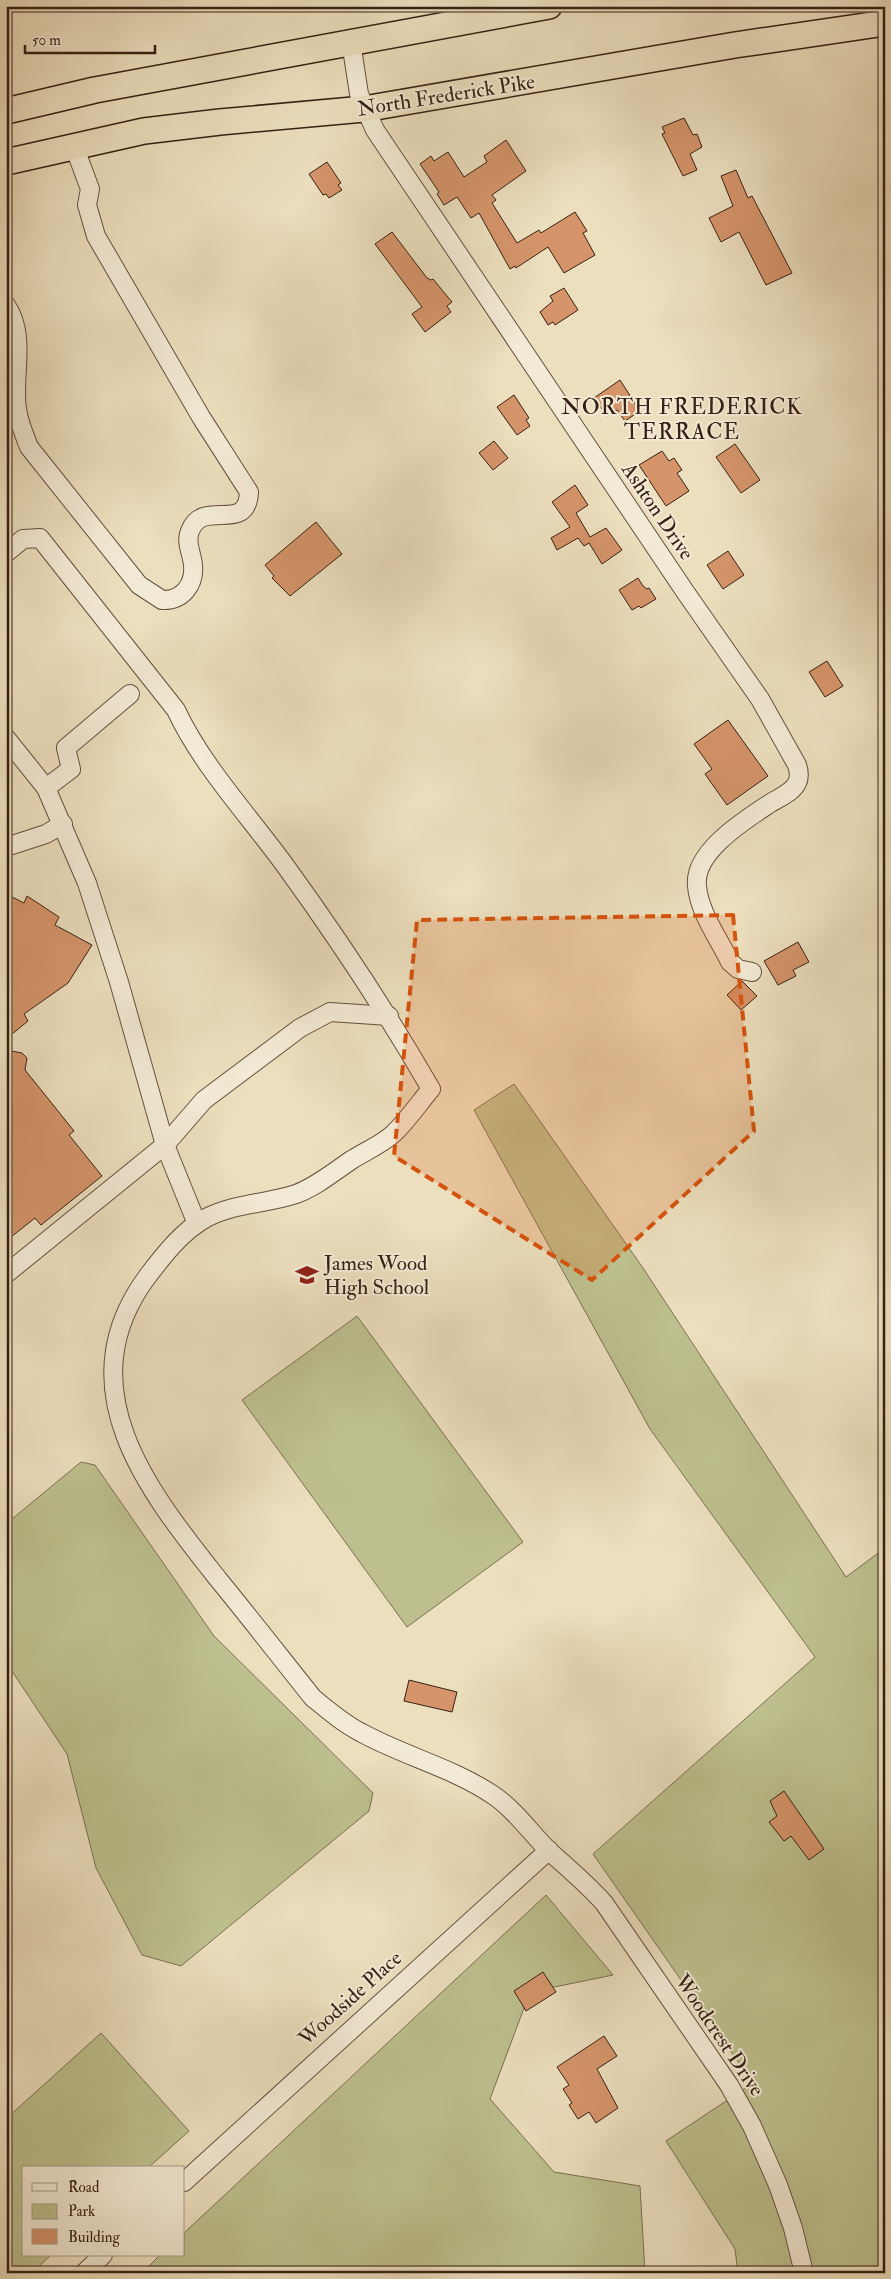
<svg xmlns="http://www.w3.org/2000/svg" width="891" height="2279" font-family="'IM FELL Double Pica',serif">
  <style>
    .green { fill: #bdc08e; stroke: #7a7052 }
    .building { fill: #d5946a; stroke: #372015 }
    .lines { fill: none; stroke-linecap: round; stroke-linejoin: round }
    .minor-casing { stroke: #64503f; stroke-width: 20 }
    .highway-casing { stroke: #372015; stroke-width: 28 }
    .minor { stroke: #f3ead5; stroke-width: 18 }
    .highway { stroke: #ecdfbe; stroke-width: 25 }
    .marked { fill: #d6530d; fill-opacity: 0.2; stroke: #d6530d; stroke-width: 4; stroke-dasharray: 10 6; stroke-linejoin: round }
    .labels { text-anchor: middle; stroke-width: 4; stroke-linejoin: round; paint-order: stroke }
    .street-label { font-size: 21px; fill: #372015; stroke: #f3ead5 }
    .poi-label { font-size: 21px; fill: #372015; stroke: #f3ead5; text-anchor: start }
    .neighbourhood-label { font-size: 22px; letter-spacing: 1px; fill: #372015; stroke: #f3ead5 }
  </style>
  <rect width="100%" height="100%" fill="#ecdfbe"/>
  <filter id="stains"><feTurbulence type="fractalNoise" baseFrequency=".004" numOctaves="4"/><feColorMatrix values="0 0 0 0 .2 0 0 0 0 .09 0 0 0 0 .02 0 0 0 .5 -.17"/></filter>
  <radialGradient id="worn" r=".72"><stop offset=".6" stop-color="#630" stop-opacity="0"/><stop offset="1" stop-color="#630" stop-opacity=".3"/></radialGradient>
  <g class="green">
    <polygon points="514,1084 643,1268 846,1577 885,1548 885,2273 738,2273 735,2249 666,2141 753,2083 593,1854 815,1657 650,1429 474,1110"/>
    <polygon points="357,1316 523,1542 407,1627 242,1400"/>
    <polygon points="81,1462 95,1465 214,1636 373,1793 369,1811 181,1966 142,1955 96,1868 67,1754 6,1662 6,1524"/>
    <polygon points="546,1895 613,1975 530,1992 490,2099 554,2172 640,2186 645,2273 142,2273 160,2255 184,2255 184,2233"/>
    <polygon points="101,2033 189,2131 148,2168 24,2168 24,2255 51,2255 32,2273 6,2273 6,2119"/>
  </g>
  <g class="building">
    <polygon points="684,118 693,135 697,134 702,147 690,154 697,170 683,176 662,134 665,133 662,127"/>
    <polygon points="506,140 526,171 492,195 496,200 492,203 517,243 539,230 541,233 575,212 587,231 583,233 595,255 564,273 548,247 516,268 515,266 510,269 479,213 471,218 457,197 444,205 437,194 439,192 420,164 431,156 434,161 448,152 464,177 487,162 484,156"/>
    <polygon points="327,162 341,183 338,185 342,190 329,198 326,194 323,195 309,174"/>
    <polygon points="736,170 748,198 752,196 792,273 766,285 739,232 721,242 709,218 733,206 721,176"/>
    <polygon points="392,232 427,278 431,280 433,279 452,302 447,306 451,312 425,332 412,314 422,307 375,244"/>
    <polygon points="564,288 578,310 555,325 553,322 548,325 540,312 553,301 550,296"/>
    <polygon points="620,380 640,411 625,421 617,410 607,416 594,398"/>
    <polygon points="514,395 529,418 526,420 530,426 517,435 497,407"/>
    <polygon points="494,441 508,458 493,470 479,453"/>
    <polygon points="735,444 760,480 741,493 716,457"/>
    <polygon points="662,451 669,461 674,458 682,470 677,473 689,491 666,506 639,465"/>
    <polygon points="575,485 588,505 576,513 590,537 606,528 622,550 602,564 589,543 584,546 578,538 557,550 551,538 570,527 552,502"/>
    <polygon points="316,522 342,554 290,596 272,578 274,576 265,565"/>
    <polygon points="728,551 744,575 723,589 707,565"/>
    <polygon points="638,578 643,586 647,589 649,588 656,599 641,608 639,606 632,610 619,590"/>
    <polygon points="827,661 843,686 825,697 809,672"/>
    <polygon points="728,720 768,776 727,805 705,774 712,769 694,744"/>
    <polygon points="6,894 24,903 27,896 59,917 55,925 92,945 68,983 24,1014 28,1021 6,1039"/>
    <polygon points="798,942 809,962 793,970 796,976 778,985 764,961"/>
    <polygon points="742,981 757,996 741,1010 727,995"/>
    <polygon points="6,1050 22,1053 27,1058 25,1070 74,1131 69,1135 102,1176 41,1225 35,1218 6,1241"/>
    <polygon points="409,1680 457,1692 452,1712 404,1701"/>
    <polygon points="784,1791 824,1849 809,1860 791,1836 784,1841 769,1822 777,1816 770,1801"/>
    <polygon points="543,1972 556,1992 526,2011 514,1991"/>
    <polygon points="604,2036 617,2056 597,2069 618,2108 596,2123 589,2112 578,2119 569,2105 572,2103 563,2089 569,2085 557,2067"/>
  </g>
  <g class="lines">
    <defs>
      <g id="minor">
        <path d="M351,42L359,94L375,130L686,593L760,699L797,765C799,771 800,777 797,783C792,793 778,798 769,804C745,820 693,852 697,886C699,912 719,939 730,962L738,969L752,972"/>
        <path d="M6,305C27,336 12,375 17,409C19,423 24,434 29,447L139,585L162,600C182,601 195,585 193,565C192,553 185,542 190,531C203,497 247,535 249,492L201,417L96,236L87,205L90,189L74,146"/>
        <path d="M6,553L23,539L40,538L176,710C201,764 248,815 284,864C337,937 386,1011 431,1089C419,1103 407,1121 393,1134C382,1144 366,1151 353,1159C336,1170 316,1187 296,1194C266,1204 235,1203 206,1218C182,1231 163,1256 147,1277C65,1388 149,1492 218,1579C250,1618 281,1658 313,1698C329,1711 344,1724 362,1733C404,1756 453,1768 493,1795C515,1810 530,1832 549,1851C568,1868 587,1884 604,1903L729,2085L752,2126L778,2185L793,2228L804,2273"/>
        <polyline points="6,738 46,788 87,883 119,982 165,1145 197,1224"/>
        <polyline points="46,788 71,769 66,748 130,694"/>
        <polyline points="6,847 46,834 63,824"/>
        <polyline points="6,1274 165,1145 204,1100 300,1028 330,1012 389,1016"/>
        <polyline points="184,2182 549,1850"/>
        <polyline points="84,2273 103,2255"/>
      </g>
      <g id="highway">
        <polyline points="6,111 95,90 549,6"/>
        <polyline points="6,162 144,131 220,122 364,109 735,45 885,23"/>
      </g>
    </defs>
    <use href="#minor" class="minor-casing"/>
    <use href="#highway" class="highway-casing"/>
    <use href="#minor" class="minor"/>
    <use href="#highway" class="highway"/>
  </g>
  <path class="marked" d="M733,915L754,1131L592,1280L394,1156L417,920Z"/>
  <defs>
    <symbol id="school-bare" viewBox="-9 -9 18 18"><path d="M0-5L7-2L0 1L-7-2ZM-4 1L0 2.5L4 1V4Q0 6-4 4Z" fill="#8f2418" stroke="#f3ead5" stroke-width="2.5" paint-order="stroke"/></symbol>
  </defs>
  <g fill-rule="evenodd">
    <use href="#school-bare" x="291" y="1259" width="32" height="32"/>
  </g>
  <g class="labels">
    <g class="street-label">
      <text transform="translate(446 95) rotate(-9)" y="7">North Frederick Pike</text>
      <text transform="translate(658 511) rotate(56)" y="7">Ashton Drive</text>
      <text transform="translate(350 1998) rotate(-42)" y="7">Woodside Place</text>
      <text transform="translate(720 2035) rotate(56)" y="7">Woodcrest Drive</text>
    </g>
    <g class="poi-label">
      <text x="324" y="1270">James Wood<tspan x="324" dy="24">High School</tspan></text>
    </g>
    <g class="neighbourhood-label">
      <text x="682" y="414">NORTH FREDERICK<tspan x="682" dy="25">TERRACE</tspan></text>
    </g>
  </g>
  <rect width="891" height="2279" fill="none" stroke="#ecdfbe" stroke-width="25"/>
  <rect x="8" y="8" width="876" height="2264" fill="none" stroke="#372015" stroke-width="2.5"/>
  <rect x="12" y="12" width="866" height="2254" fill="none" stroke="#372015"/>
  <rect x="22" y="2166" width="162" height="90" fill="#f3ead5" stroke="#a89988"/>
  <rect x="32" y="2183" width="25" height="8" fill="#f3ead5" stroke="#a89988"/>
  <text x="68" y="2192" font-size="15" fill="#372015">Road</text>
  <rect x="32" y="2204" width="25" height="15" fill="#bdc08e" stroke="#a89988"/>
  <text x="68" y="2216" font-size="15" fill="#372015">Park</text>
  <rect x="32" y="2229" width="25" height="15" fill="#d5946a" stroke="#a89988"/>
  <text x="68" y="2242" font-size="15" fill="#372015">Building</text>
  <path d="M25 45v8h130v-8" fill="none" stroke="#372015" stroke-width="2.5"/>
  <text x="32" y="45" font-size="15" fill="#372015" stroke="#f3ead5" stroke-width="4" paint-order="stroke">50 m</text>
  <rect width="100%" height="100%" filter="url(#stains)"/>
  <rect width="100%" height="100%" fill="url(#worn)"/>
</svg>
